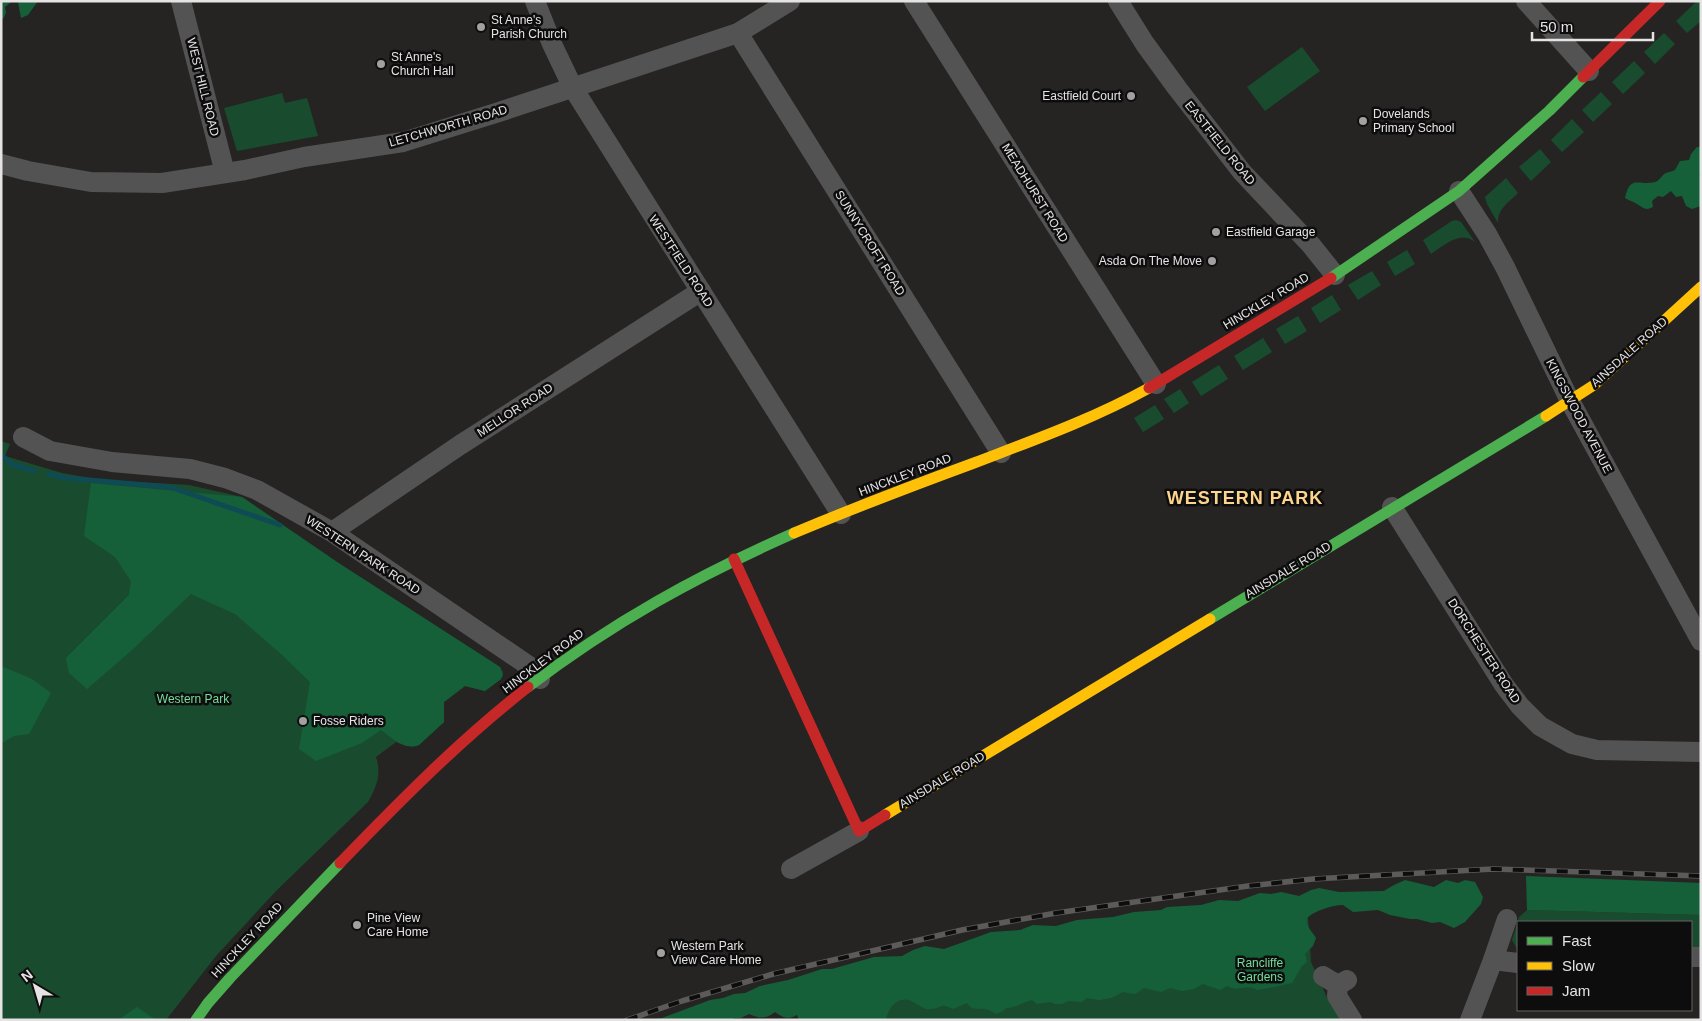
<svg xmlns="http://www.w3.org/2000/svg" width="1702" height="1021" font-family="Helvetica,sans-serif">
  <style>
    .green { fill: #194c2f }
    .forest { fill: #156039 }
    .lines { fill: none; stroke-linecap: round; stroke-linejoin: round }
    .stream { stroke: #0f4b54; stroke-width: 5 }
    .street { stroke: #545353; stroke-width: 20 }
    .fast { stroke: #4caf50; stroke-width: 11 }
    .slow { stroke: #ffc107; stroke-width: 11 }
    .jam { stroke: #c62828; stroke-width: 11 }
    .rail-casing { stroke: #5c5b5a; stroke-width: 5.5 }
    .rail { stroke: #0e0d0d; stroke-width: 4; stroke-dasharray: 11; stroke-linecap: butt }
    .poi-dot { fill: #a2a0a0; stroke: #0e0d0d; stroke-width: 2 }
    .labels { text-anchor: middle; stroke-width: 5; stroke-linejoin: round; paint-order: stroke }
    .poi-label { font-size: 12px; fill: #e5e3e3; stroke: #0e0d0d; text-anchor: start }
    .street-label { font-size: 12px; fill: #e5e3e3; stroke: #0e0d0d }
    .park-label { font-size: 12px; fill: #74de9d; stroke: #0e0d0d }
    .district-label { font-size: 18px; font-weight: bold; letter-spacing: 1px; fill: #fdd48d; stroke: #0e0d0d }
  </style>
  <rect width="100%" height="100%" fill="#252423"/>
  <g class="green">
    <polygon points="1697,1 1701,1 1701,21 1687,33 1676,21"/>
    <polygon points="1664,33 1675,44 1655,64 1644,52"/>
    <polygon points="1302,47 1320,71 1265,111 1247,87"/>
    <polygon points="1634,61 1645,73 1623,94 1612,82"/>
    <polygon points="1601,92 1612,104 1593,122 1582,110"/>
    <polygon points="282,93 285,103 307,98 318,136 237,151 224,108"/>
    <polygon points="1572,119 1584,132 1562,152 1551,140"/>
    <polygon points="1540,149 1551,162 1531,181 1519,167"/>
    <path d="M1506,178L1518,193C1509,202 1497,209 1498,223L1487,204L1485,197Z"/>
    <path d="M1456,220L1461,222L1475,242C1460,230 1445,245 1431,254L1423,240L1452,221Z"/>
    <polygon points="1407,250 1415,264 1395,276 1387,262"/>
    <polygon points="1372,271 1381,285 1358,300 1348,285"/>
    <polygon points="1332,295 1341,310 1320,323 1311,308"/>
    <polygon points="1298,316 1307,331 1285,344 1276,329"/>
    <polygon points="1263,338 1272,352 1243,370 1234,356"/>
    <polygon points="1219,365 1228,379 1201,396 1192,382"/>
    <polygon points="1180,389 1189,403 1174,413 1164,399"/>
    <polygon points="1155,405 1164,419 1143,432 1134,418"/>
    <path d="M1,441L10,444L5,456L62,473L102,480L189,485L242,497L337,562L500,667L503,672L501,679L485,691L465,686L444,702V722L419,745C411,748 404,745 396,742L376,757C382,774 376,788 368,802L276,891L216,956L166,1020H1Z"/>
    <polygon points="1527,910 1701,915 1701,949 1691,949 1691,922 1518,922 1518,950 1512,940 1519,917"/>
    <polygon points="1308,917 1311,962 1329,1002 1343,1020 800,1020 1013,944"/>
  </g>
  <g class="forest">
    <polygon points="1,1 38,1 28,15 21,18 18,2 11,2 5,7 6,13 3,19 1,20"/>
    <path d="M1697,147H1701V172L1699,174L1701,176V206L1692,209L1686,206L1682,196L1676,197L1671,191L1663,197L1658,196L1652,201L1653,207C1645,211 1644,208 1637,204C1633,201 1629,201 1625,198C1630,174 1639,186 1655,182C1659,181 1661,177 1664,174C1667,172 1671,172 1675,170L1680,161L1689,160L1691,154Z"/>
    <path d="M91,483L242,497L337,562L500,667L503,675L501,679L485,691L465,686L444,702V722L419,745C404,751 392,738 381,730L362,743L316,761L299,749L310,682L280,653L235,614L191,594L132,650L87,689L69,673L66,658L129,595L131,581L115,557L84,536Z"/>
    <polygon points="1,666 32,679 51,693 29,734 14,736 2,743"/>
    <polygon points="1526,876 1701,883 1701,915 1527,910"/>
    <path d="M1405,880L1434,887L1446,880L1458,883L1465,880L1475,882L1483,897L1481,904L1465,922L1454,928L1440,922L1432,923L1417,919H1410L1390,915L1378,910L1353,912L1343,905C1333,905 1314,911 1307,918C1306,927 1312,931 1316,938L1313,946L1305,954L1307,962L1302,966L1292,983C1281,986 1269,988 1257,990C1243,983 1241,993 1227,986L1220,990L1203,984L1194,989L1182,991L1170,988L1161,992L1144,988L1135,994L1123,992L1111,998L1099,1000L1087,998L1082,1002L1068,1001L1062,1004H1055L1050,1002L1037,1004L1032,1000C1023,1002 1016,1008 1006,1008L1003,1011L996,1014C993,1012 988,1009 985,1009C976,1008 973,1011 967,1003L953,1009C940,1002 942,1008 931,1009C924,1010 919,1005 913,1002C899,994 888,1007 886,1020H799L797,1015C788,1020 783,1018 775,1012C766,1019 760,1019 749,1014L741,1018H735L730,1020H647L662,1018L710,1000L723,998L734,994L745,993L760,986L788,980L822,969H832L874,957L902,956L913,950L925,946L944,949L991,932L1020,930L1033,925L1056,926L1077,920L1113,917L1134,912L1161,910L1167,907L1201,905L1219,900L1238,901L1260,893L1271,894L1281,892L1299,896L1311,890L1319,888L1339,892L1384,891L1392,886Z"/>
    <polygon points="137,1007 156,1020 118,1020"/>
  </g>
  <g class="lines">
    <g class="stream">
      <polyline points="1,454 11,464 34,471"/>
      <polyline points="49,474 65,478 170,487 280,525"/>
    </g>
    <g class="street">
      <polyline points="181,1 225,173"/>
      <polyline points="535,1 552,44 573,88 841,514"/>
      <polyline points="914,1 1156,384"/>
      <polyline points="1118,1 1145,44 1177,88 1242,172 1311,245 1335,275"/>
      <polyline points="1526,1 1589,71"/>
      <polyline points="738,33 1001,453"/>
      <polyline points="1,164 28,171 91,182 162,183 245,170 304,157 403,142 499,112 738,33 790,1"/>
      <polyline points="1459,191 1487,234 1505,267 1570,401 1701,641"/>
      <polyline points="23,437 50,451 112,462 190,469 225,478 257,490 332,532 529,666 540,679"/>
      <polyline points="1392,507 1504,685 1520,706 1540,726 1572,744 1597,750 1701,752"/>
      <polyline points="332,532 460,445 701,291"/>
      <polyline points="791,869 859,831"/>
      <polyline points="1691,957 1701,957"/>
      <polyline points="1493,960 1518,963"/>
      <polyline points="1323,976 1338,985"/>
      <polyline points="1347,980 1338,985 1337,996 1352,1020"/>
      <polyline points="1470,1020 1493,960 1507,919"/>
    </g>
    <g class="fast">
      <polyline points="1331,278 1459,191 1549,111 1583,77"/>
      <polyline points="1210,619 1546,416"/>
      <path d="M528,687C613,622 697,576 794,533"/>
      <polyline points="196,1020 208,1003 230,978 340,863"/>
    </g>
    <g class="slow">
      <polyline points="1546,416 1594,385 1701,287"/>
      <path d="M794,533C854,508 914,485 974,463C1034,440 1093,419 1149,388"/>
      <polyline points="885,815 1210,619"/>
    </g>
    <g class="jam">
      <polyline points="1583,77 1660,1"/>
      <polyline points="1149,388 1331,278"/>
      <polyline points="734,559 859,831 885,815"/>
      <path d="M340,863C400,801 460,740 528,687"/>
    </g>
    <defs>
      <polyline id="rail" points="627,1020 682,1001 773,974 962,930 1056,913 1248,886 1313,879 1493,869 1701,876"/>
    </defs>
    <use href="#rail" class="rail-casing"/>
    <use href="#rail" class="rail"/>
  </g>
  <g class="poi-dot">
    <circle cx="481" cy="27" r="5"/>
    <circle cx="381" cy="64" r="5"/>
    <circle cx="1131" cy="96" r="5"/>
    <circle cx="1363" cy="121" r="5"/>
    <circle cx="1216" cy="232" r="5"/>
    <circle cx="1212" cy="261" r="5"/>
    <circle cx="303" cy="721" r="5"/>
    <circle cx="357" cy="925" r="5"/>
    <circle cx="661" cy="953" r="5"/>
  </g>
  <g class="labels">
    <g class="poi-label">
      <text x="491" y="24">St Anne's<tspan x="491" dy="14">Parish Church</tspan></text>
      <text x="391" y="61">St Anne's<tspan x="391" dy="14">Church Hall</tspan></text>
      <text x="1121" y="100" text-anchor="end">Eastfield Court</text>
      <text x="1373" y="118">Dovelands<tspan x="1373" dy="14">Primary School</tspan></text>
      <text x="1226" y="236">Eastfield Garage</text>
      <text x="1202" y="265" text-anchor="end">Asda On The Move</text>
      <text x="313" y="725">Fosse Riders</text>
      <text x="367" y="922">Pine View<tspan x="367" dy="14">Care Home</tspan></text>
      <text x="671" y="950">Western Park<tspan x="671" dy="14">View Care Home</tspan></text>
    </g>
    <g class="street-label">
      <text transform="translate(203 87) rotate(76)" y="4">WEST HILL ROAD</text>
      <text transform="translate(448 126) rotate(-16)" y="4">LETCHWORTH ROAD</text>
      <text transform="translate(1220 143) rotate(51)" y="4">EASTFIELD ROAD</text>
      <text transform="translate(1035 193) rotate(58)" y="4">MEADHURST ROAD</text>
      <text transform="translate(870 243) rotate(58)" y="4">SUNNYCROFT ROAD</text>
      <text transform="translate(681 261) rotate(57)" y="4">WESTFIELD ROAD</text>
      <text transform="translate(1266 301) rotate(-31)" y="4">HINCKLEY ROAD</text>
      <text transform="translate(1629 352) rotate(-42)" y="4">AINSDALE ROAD</text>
      <text transform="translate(515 410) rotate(-33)" y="4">MELLOR ROAD</text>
      <text transform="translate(1579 416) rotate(62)" y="4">KINGSWOOD AVENUE</text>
      <text transform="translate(905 475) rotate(-21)" y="4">HINCKLEY ROAD</text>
      <text transform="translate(363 555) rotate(33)" y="4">WESTERN PARK ROAD</text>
      <text transform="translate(1288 570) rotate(-31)" y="4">AINSDALE ROAD</text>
      <text transform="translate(1484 651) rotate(57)" y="4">DORCHESTER ROAD</text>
      <text transform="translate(543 661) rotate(-37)" y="4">HINCKLEY ROAD</text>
      <text transform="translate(942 780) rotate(-31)" y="4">AINSDALE ROAD</text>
      <text transform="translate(247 940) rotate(-47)" y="4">HINCKLEY ROAD</text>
    </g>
    <g class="park-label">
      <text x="193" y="703">Western Park</text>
      <text x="1260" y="967">Rancliffe<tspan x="1260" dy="14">Gardens</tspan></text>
    </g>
    <g class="district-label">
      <text x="1245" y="504">WESTERN PARK</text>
    </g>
  </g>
  <rect width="1702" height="1021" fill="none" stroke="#e5e3e3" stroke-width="5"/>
  <rect x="1517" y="921" width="175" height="90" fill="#0e0d0d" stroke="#646363"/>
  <rect x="1527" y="937" width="25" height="8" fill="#4caf50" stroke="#646363"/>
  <text x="1562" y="946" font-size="15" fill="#e5e3e3">Fast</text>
  <rect x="1527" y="962" width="25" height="8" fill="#ffc107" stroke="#646363"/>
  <text x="1562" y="971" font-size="15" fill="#e5e3e3">Slow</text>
  <rect x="1527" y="987" width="25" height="8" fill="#c62828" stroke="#646363"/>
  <text x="1562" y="996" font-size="15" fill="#e5e3e3">Jam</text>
  <g transform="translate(35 986) rotate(322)" stroke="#0e0d0d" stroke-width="4" paint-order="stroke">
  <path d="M0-4L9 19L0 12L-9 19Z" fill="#e5e3e3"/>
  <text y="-8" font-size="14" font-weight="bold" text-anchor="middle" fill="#e5e3e3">N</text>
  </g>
  <path d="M1532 32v8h121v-8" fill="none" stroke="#e5e3e3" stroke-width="2.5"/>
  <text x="1540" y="32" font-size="15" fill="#e5e3e3" stroke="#0e0d0d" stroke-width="4" paint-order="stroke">50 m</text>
</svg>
